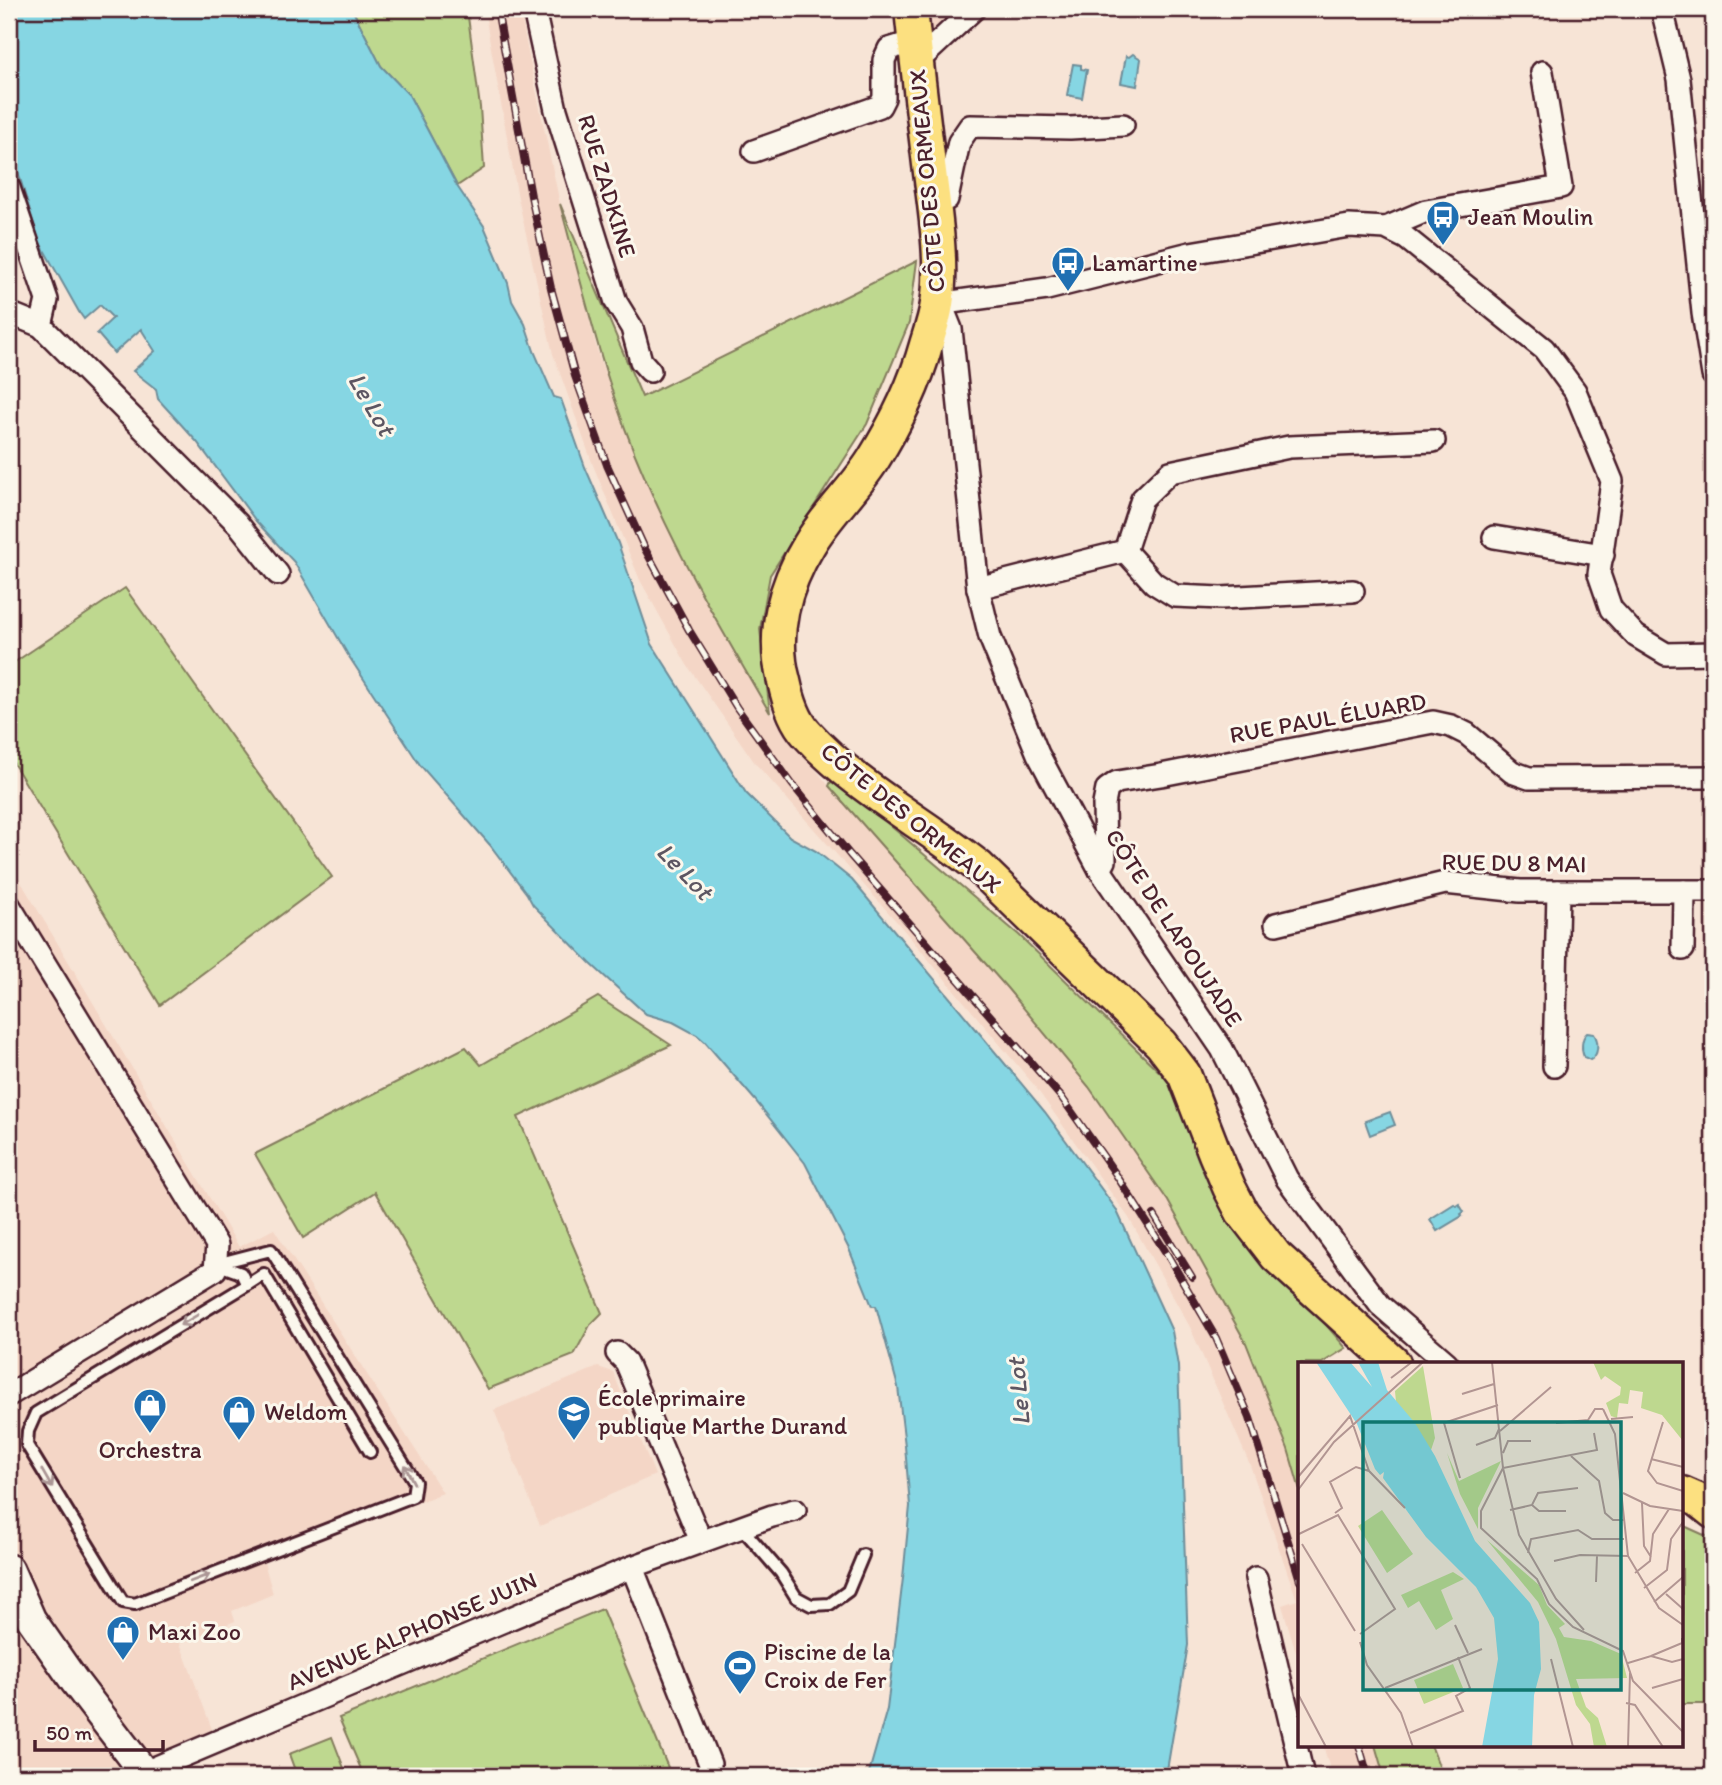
<svg xmlns="http://www.w3.org/2000/svg" width="1722" height="1785" font-family="Itim,sans-serif">
  <style>
    .built { fill: #f4d6c6 }
    .green { fill: #bed88f; stroke: #847c5d; stroke-width: 2 }
    .water { fill: #86d6e3; stroke: #6e8d99; stroke-width: 2 }
    .lines { fill: none; stroke-linecap: round; stroke-linejoin: round }
    .lane-casing { stroke: #4a1f2b; stroke-width: 16 }
    .street-casing { stroke: #4a1f2b; stroke-width: 26 }
    .secondary-casing { stroke: #4a1f2b; stroke-width: 33 }
    .primary-casing { stroke: #4a1f2b; stroke-width: 37 }
    .lane { stroke: #fbf7ec; stroke-width: 10 }
    .street { stroke: #fbf7ec; stroke-width: 21 }
    .secondary { stroke: #fbf7ec; stroke-width: 28 }
    .primary { stroke: #fce080; stroke-width: 32 }
    .rail-casing { stroke: #4a1f2b; stroke-width: 8 }
    .rail { stroke: #fbf7ec; stroke-width: 5; stroke-dasharray: 16; stroke-linecap: butt }
    .oneway { stroke: #ab9695 }
    .labels { text-anchor: middle; stroke-width: 6; stroke-linejoin: round; paint-order: stroke }
    .street-label { font-size: 24px; fill: #4a1f2b; stroke: #fbf7ec }
    .poi-label { font-size: 24px; fill: #4a1f2b; stroke: #fbf7ec; text-anchor: start }
    .water-label { font-size: 26px; font-style: italic; fill: #5c5662; stroke: #fbf7ec }
    .inset-road { fill: none; stroke: #b29592; stroke-width: 2 }
    .view { fill: #0f766e; fill-opacity: 0.15; stroke: #0f766e; stroke-width: 3.5 }
    .inset-edge { fill: none; stroke: #4a1f2b; stroke-width: 3.5 }
  </style>
  <rect width="100%" height="100%" fill="#f7e4d6"/>
  <filter id="ink" filterUnits="userSpaceOnUse"><feTurbulence type="fractalNoise" baseFrequency=".0143" numOctaves="2"/><feDisplacementMap in="SourceGraphic" scale="14" xChannelSelector="R" yChannelSelector="G"/><feConvolveMatrix kernelMatrix="1 2 1 2 8 2 1 2 1" color-interpolation-filters="sRGB"/></filter>
  <g filter="url(#ink)">
    <g class="built">
      <polygon points="484,9 520,9 527,47 560,204 599,357 645,478 710,610 770,713 829,786 1007,988 1089,1087 1168,1201 1246,1343 1288,1449 1300,1490 1300,1666 1282,1605 1297,1600 1250,1465 1190,1327 1129,1218 1034,1085 897,922 755,763 687,665 640,580 593,465 553,354 518,198"/>
      <polygon points="918,9 967,9 923,53"/>
      <polygon points="9,862 239,1247 274,1229 443,1493 264,1562 273,1594 232,1611 235,1621 180,1643 213,1732 161,1751 140,1776 9,1776"/>
      <polygon points="598,1367 613,1372 655,1475 540,1526 494,1410"/>
      <polygon points="1323,1745 1375,1745 1384,1776 1332,1776"/>
    </g>
    <g class="green">
      <polygon points="352,9 467,9 480,107 484,168 457,186 409,95 381,66"/>
      <path d="M560,204L642,397L917,261L909,323L867,424L770,575L760,629L770,713C725,636 680,560 645,478C606,390 585,296 560,204Z"/>
      <polygon points="125,588 332,877 160,1005 9,756 9,666"/>
      <polygon points="833,777 1019,935 1171,1083 1307,1303 1346,1348 1322,1363 1300,1363 1300,1490 1288,1449 1246,1343 1168,1201 1089,1087 1007,988 829,786"/>
      <polygon points="598,997 671,1045 518,1117 602,1313 590,1325 574,1355 488,1389 375,1192 303,1238 255,1154 466,1047 481,1065"/>
      <polygon points="1682,1525 1713,1539 1713,1704 1682,1704"/>
      <polygon points="602,1609 669,1770 653,1776 364,1776 339,1718"/>
      <polygon points="332,1737 347,1776 297,1776 289,1754"/>
      <polygon points="1375,1745 1431,1745 1443,1776 1384,1776"/>
    </g>
    <g class="water">
      <polygon points="9,9 352,9 381,66 409,95 457,186 484,226 508,283 512,301 525,324 534,351 554,397 561,399 585,467 618,543 652,644 746,793 790,837 816,851 852,880 1045,1112 1116,1209 1172,1331 1178,1366 1188,1645 1166,1776 868,1776 887,1709 903,1578 910,1506 905,1446 898,1387 876,1306 872,1306 849,1249 805,1163 755,1100 705,1042 697,1035 673,1022 646,1014 590,963 533,905 527,894 490,845 420,765 348,655 294,562 256,521 197,442 158,399 156,389 133,371 155,351 141,329 114,353 97,333 113,318 100,305 84,319 79,312 39,241 9,142"/>
      <polygon points="1133,54 1141,59 1137,86 1121,83 1126,56 1129,57"/>
      <polygon points="1073,64 1081,65 1081,69 1087,70 1082,98 1067,95"/>
      <path d="M1587,1033L1594,1034C1599,1041 1599,1056 1590,1060L1584,1057C1581,1050 1581,1038 1587,1033Z"/>
      <polygon points="1390,1112 1395,1125 1370,1135 1365,1121"/>
      <polygon points="1454,1204 1456,1206 1459,1204 1464,1212 1461,1214 1462,1216 1437,1231 1430,1219"/>
    </g>
    <g class="lines">
      <defs>
        <g id="lane">
          <polyline points="247,1285 241,1273 216,1264 271,1250 415,1482 413,1496 135,1604 123,1602 27,1445 28,1431 36,1413 247,1285 264,1274 370,1452"/>
          <polyline points="741,1527 781,1573 796,1597 811,1605 830,1604 848,1591 863,1555"/>
        </g>
        <g id="street">
          <polyline points="538,9 536,19 556,110 616,302 632,328 641,361 650,371"/>
          <polyline points="1662,9 1679,79 1703,313 1713,375"/>
          <polyline points="917,62 974,9"/>
          <polyline points="754,151 880,106 884,98 884,60 889,49 915,41"/>
          <polyline points="9,188 47,300 41,326"/>
          <polyline points="934,206 947,199 959,142 970,126 1070,128 1123,125"/>
          <polyline points="1386,228 1426,211 1561,187 1542,72"/>
          <polyline points="937,304 945,314 951,329 978,588 990,637 1038,754 1100,870 1222,1049 1287,1179 1380,1305 1447,1363"/>
          <polyline points="937,304 1047,289 1190,253 1349,226 1386,228 1406,238 1544,349 1575,391 1612,481 1599,574 1611,609 1636,636 1666,654 1713,653"/>
          <polyline points="9,313 41,326 238,524 278,574"/>
          <polyline points="1494,537 1603,555"/>
          <polyline points="1125,551 1154,583 1175,596 1221,598 1353,591"/>
          <polyline points="978,588 1125,551 1142,499 1170,472 1289,447 1434,441"/>
          <polyline points="1100,870 1105,861 1104,804 1107,789 1117,782 1161,775 1433,722 1451,726 1467,734 1512,772 1529,778 1713,777"/>
          <polyline points="9,905 217,1245 215,1270 9,1395"/>
          <polyline points="1276,924 1445,883 1520,891 1713,891"/>
          <polyline points="1683,949 1684,891"/>
          <polyline points="1554,1066 1558,891"/>
          <polyline points="617,1353 626,1362 701,1541"/>
          <polyline points="632,1567 710,1764 710,1776"/>
          <polyline points="1256,1578 1303,1776"/>
          <polyline points="145,1772 632,1567 772,1516 795,1510"/>
        </g>
        <polyline id="secondary" points="9,1569 31,1619 75,1682 147,1776"/>
        <g id="primary">
          <path d="M911,9C916,58 922,107 928,156C933,201 944,260 937,304C935,318 930,332 926,345C915,385 895,425 873,460C854,490 827,514 809,545C784,586 771,634 784,681C788,700 794,720 807,734C856,788 923,822 979,867L1161,1044L1184,1074L1215,1154L1229,1187L1242,1212L1276,1256L1394,1363"/>
          <polyline points="1682,1493 1698,1500 1713,1512"/>
        </g>
      </defs>
      <use href="#lane" class="lane-casing"/>
      <use href="#street" class="street-casing"/>
      <use href="#secondary" class="secondary-casing"/>
      <use href="#primary" class="primary-casing"/>
      <use href="#lane" class="lane"/>
      <use href="#street" class="street"/>
      <use href="#secondary" class="secondary"/>
      <use href="#primary" class="primary"/>
      <defs>
        <g id="rail">
          <polyline points="497,9 531,196 551,288 575,376 607,465 645,549 689,630 737,708 792,784 850,855 1062,1098 1115,1173 1165,1251 1216,1338 1250,1418 1300,1580"/>
          <polyline points="1154,1215 1192,1277"/>
          <polyline points="1359,1745 1368,1776"/>
        </g>
      </defs>
      <use href="#rail" class="rail-casing"/>
      <use href="#rail" class="rail"/>
    </g>
    <defs><path id="oneway-shaft" d="M-6 0H5M1.5-3L5.5 0L1.5 3" fill="none" stroke-width="1.6" stroke-linecap="round" stroke-linejoin="round" transform="scale(1.75)"/></defs>
    <g class="oneway">
      <use href="#oneway-shaft" transform="translate(189 1320) rotate(149)"/>
      <use href="#oneway-shaft" transform="translate(409 1474) rotate(-118)"/>
      <use href="#oneway-shaft" transform="translate(47 1479) rotate(60)"/>
      <use href="#oneway-shaft" transform="translate(200 1578) rotate(-21)"/>
    </g>
  </g>
  <defs>
    <symbol id="bus-pin" viewBox="-11 -11 22 30"><path d="M0 17L-7.5 6A9.5 9.5 0 1 1 7.5 6Z" fill="#1f6fb2" stroke="#fbf7ec"/><path d="M-5-6H5V4H4V6H2V4H-2V6H-4V4H-5ZM-3.5-4V0h7V-4ZM-3.5 1.2v1.5H-2V1.2ZM2 1.2v1.5H3.5V1.2Z" fill="#fff"/></symbol>
    <symbol id="shop-pin" viewBox="-11 -11 22 30"><path d="M0 17L-7.5 6A9.5 9.5 0 1 1 7.5 6Z" fill="#1f6fb2" stroke="#fbf7ec"/><path d="M-5-2.5h2.3a2.7 3.5 0 0 1 5.4 0H5L5.5 6h-11ZM-1.5-2.5h3a1.5 2.3 0 0 0-3 0Z" fill="#fff"/></symbol>
    <symbol id="school-pin" viewBox="-11 -11 22 30"><path d="M0 17L-7.5 6A9.5 9.5 0 1 1 7.5 6Z" fill="#1f6fb2" stroke="#fbf7ec"/><path d="M0-5L7-2L0 1L-7-2ZM-4 1L0 2.5L4 1V4Q0 6-4 4Z" fill="#fff"/></symbol>
    <symbol id="stadium-pin" viewBox="-11 -11 22 30"><path d="M0 17L-7.5 6A9.5 9.5 0 1 1 7.5 6Z" fill="#1f6fb2" stroke="#fbf7ec"/><path d="M0-5a6.5 5 0 1 0 0 10a6.5 5 0 1 0 0-10ZM-3.5-1.8h7v3.6h-7Z" fill="#fff"/></symbol>
  </defs>
  <g fill-rule="evenodd">
    <use href="#bus-pin" x="1424" y="198" width="38" height="52"/>
    <use href="#bus-pin" x="1049" y="244" width="38" height="52"/>
    <use href="#shop-pin" x="131" y="1386" width="38" height="52"/>
    <use href="#shop-pin" x="220" y="1393" width="38" height="52"/>
    <use href="#school-pin" x="555" y="1393" width="38" height="52"/>
    <use href="#shop-pin" x="104" y="1613" width="38" height="52"/>
    <use href="#stadium-pin" x="721" y="1647" width="38" height="52"/>
  </g>
  <g class="labels">
    <g class="street-label">
      <text transform="translate(927 181) rotate(-95)" y="8">CÔTE DES ORMEAUX</text>
      <text transform="translate(607 186) rotate(73)" y="8">RUE ZADKINE</text>
      <text transform="translate(1328 718) rotate(-10)" y="8">RUE PAUL ÉLUARD</text>
      <text transform="translate(911 818) rotate(39)" y="8">CÔTE DES ORMEAUX</text>
      <text transform="translate(1514 863) rotate(1)" y="8">RUE DU 8 MAI</text>
      <text transform="translate(1174 928) rotate(57)" y="8">CÔTE DE LAPOUJADE</text>
      <text transform="translate(412 1631) rotate(-23)" y="8">AVENUE ALPHONSE JUIN</text>
    </g>
    <g class="poi-label">
      <text x="1468" y="225">Jean Moulin</text>
      <text x="1092" y="271">Lamartine</text>
      <text x="598" y="1406">École primaire<tspan x="598" dy="28">publique Marthe Durand</tspan></text>
      <text x="264" y="1420">Weldom</text>
      <text x="150" y="1458" text-anchor="middle">Orchestra</text>
      <text x="148" y="1640">Maxi Zoo</text>
      <text x="764" y="1660">Piscine de la<tspan x="764" dy="28">Croix de Fer</tspan></text>
    </g>
    <g class="water-label">
      <text transform="translate(372 404) rotate(60)" y="9">Le Lot</text>
      <text transform="translate(685 871) rotate(46)" y="9">Le Lot</text>
      <text transform="translate(1018 1392) rotate(-95)" y="9">Le Lot</text>
    </g>
  </g>
  <g transform="translate(1298 1362)">
    <rect width="385" height="385" fill="#f7e4d6"/>
    <path d="M295,0H385V79L364,53L343,46L345,30L332,28L330,42L321,41L319,56L313,54L308,41L322,33L323,25L307,14L303,18ZM125,4L137,76L133,88L98,40L97,29ZM149,91L161,119L203,99L180,146V167L162,132ZM84,148L115,192L89,211L60,164ZM189,178L241,223L249,243L267,262L261,266L266,275L293,279L323,292L329,316L278,317L288,345L300,356L309,385H296L292,362L278,343L258,277L240,240ZM155,210L166,217L143,228L155,257L138,268L121,239L110,246L103,233ZM155,302L165,326L126,342L116,318Z" fill="#bed88f"/>
    <path d="M18,0H52L74,25L60,0H80L89,28L117,61L137,94L177,179L232,241L241,260L243,307L236,333L234,385H184L200,297L196,256L178,225L128,175L85,116L86,110L82,113L77,107L59,62Z" fill="#86d6e3"/>
    <path class="inset-road" d="M194,0L205,106L183,149V166L239,217L251,242L275,265L325,289L335,319L385,370M93,16L114,0M164,32L196,22M305,47L317,72L330,194L361,246L385,263M313,57L335,55M365,60L350,109L359,121L385,129M258,61L290,58L297,47H305M202,69L253,25M178,83L197,76L201,67M205,91L210,79H233M273,94L301,119L307,151L315,158H327M353,97L385,105M0,115L52,54L71,109M162,116L146,61L200,43M0,128L36,80L125,0M325,131L352,144L385,149M344,141L346,184L353,195M234,143L241,149H268M212,148L234,143L240,131L280,126M37,151L44,146L32,120L58,105L71,109L107,146M1,172L40,153L97,247L62,272M4,182L57,269M230,191L233,177L280,168L294,177H326M256,199L282,193L330,194M337,211L352,199L355,172L371,147M298,220L299,194M346,226L369,208L373,177L385,160M368,232L385,247M356,240L385,215M157,263L170,291M286,268L258,237L221,173L205,106L299,88L296,71M62,280L69,303L103,351L115,385M353,294L384,281V276M253,297L275,385M330,301L353,294L374,300L385,297M87,326L184,287M354,326L385,317M0,332L28,385M328,341L337,343L365,385M112,371L165,349L158,334L172,326L160,295M330,385L332,311"/>
    <path class="view" d="M65,60H323V328H65Z"/>
    <rect width="385" height="385" class="inset-edge"/>
  </g>
  <rect width="1722" height="1785" fill="none" stroke="#fbf7ec" stroke-width="35"/>
  <rect x="18" y="18" width="1687" height="1750" fill="none" stroke="#4a1f2b" stroke-width="2.5" filter="url(#ink)"/>
  <path d="M35 1740v10h128v-10" fill="none" stroke="#4a1f2b" stroke-width="3.5"/>
  <text x="46" y="1740" font-size="21" fill="#4a1f2b" stroke="#fbf7ec" stroke-width="5" paint-order="stroke">50 m</text>
</svg>
